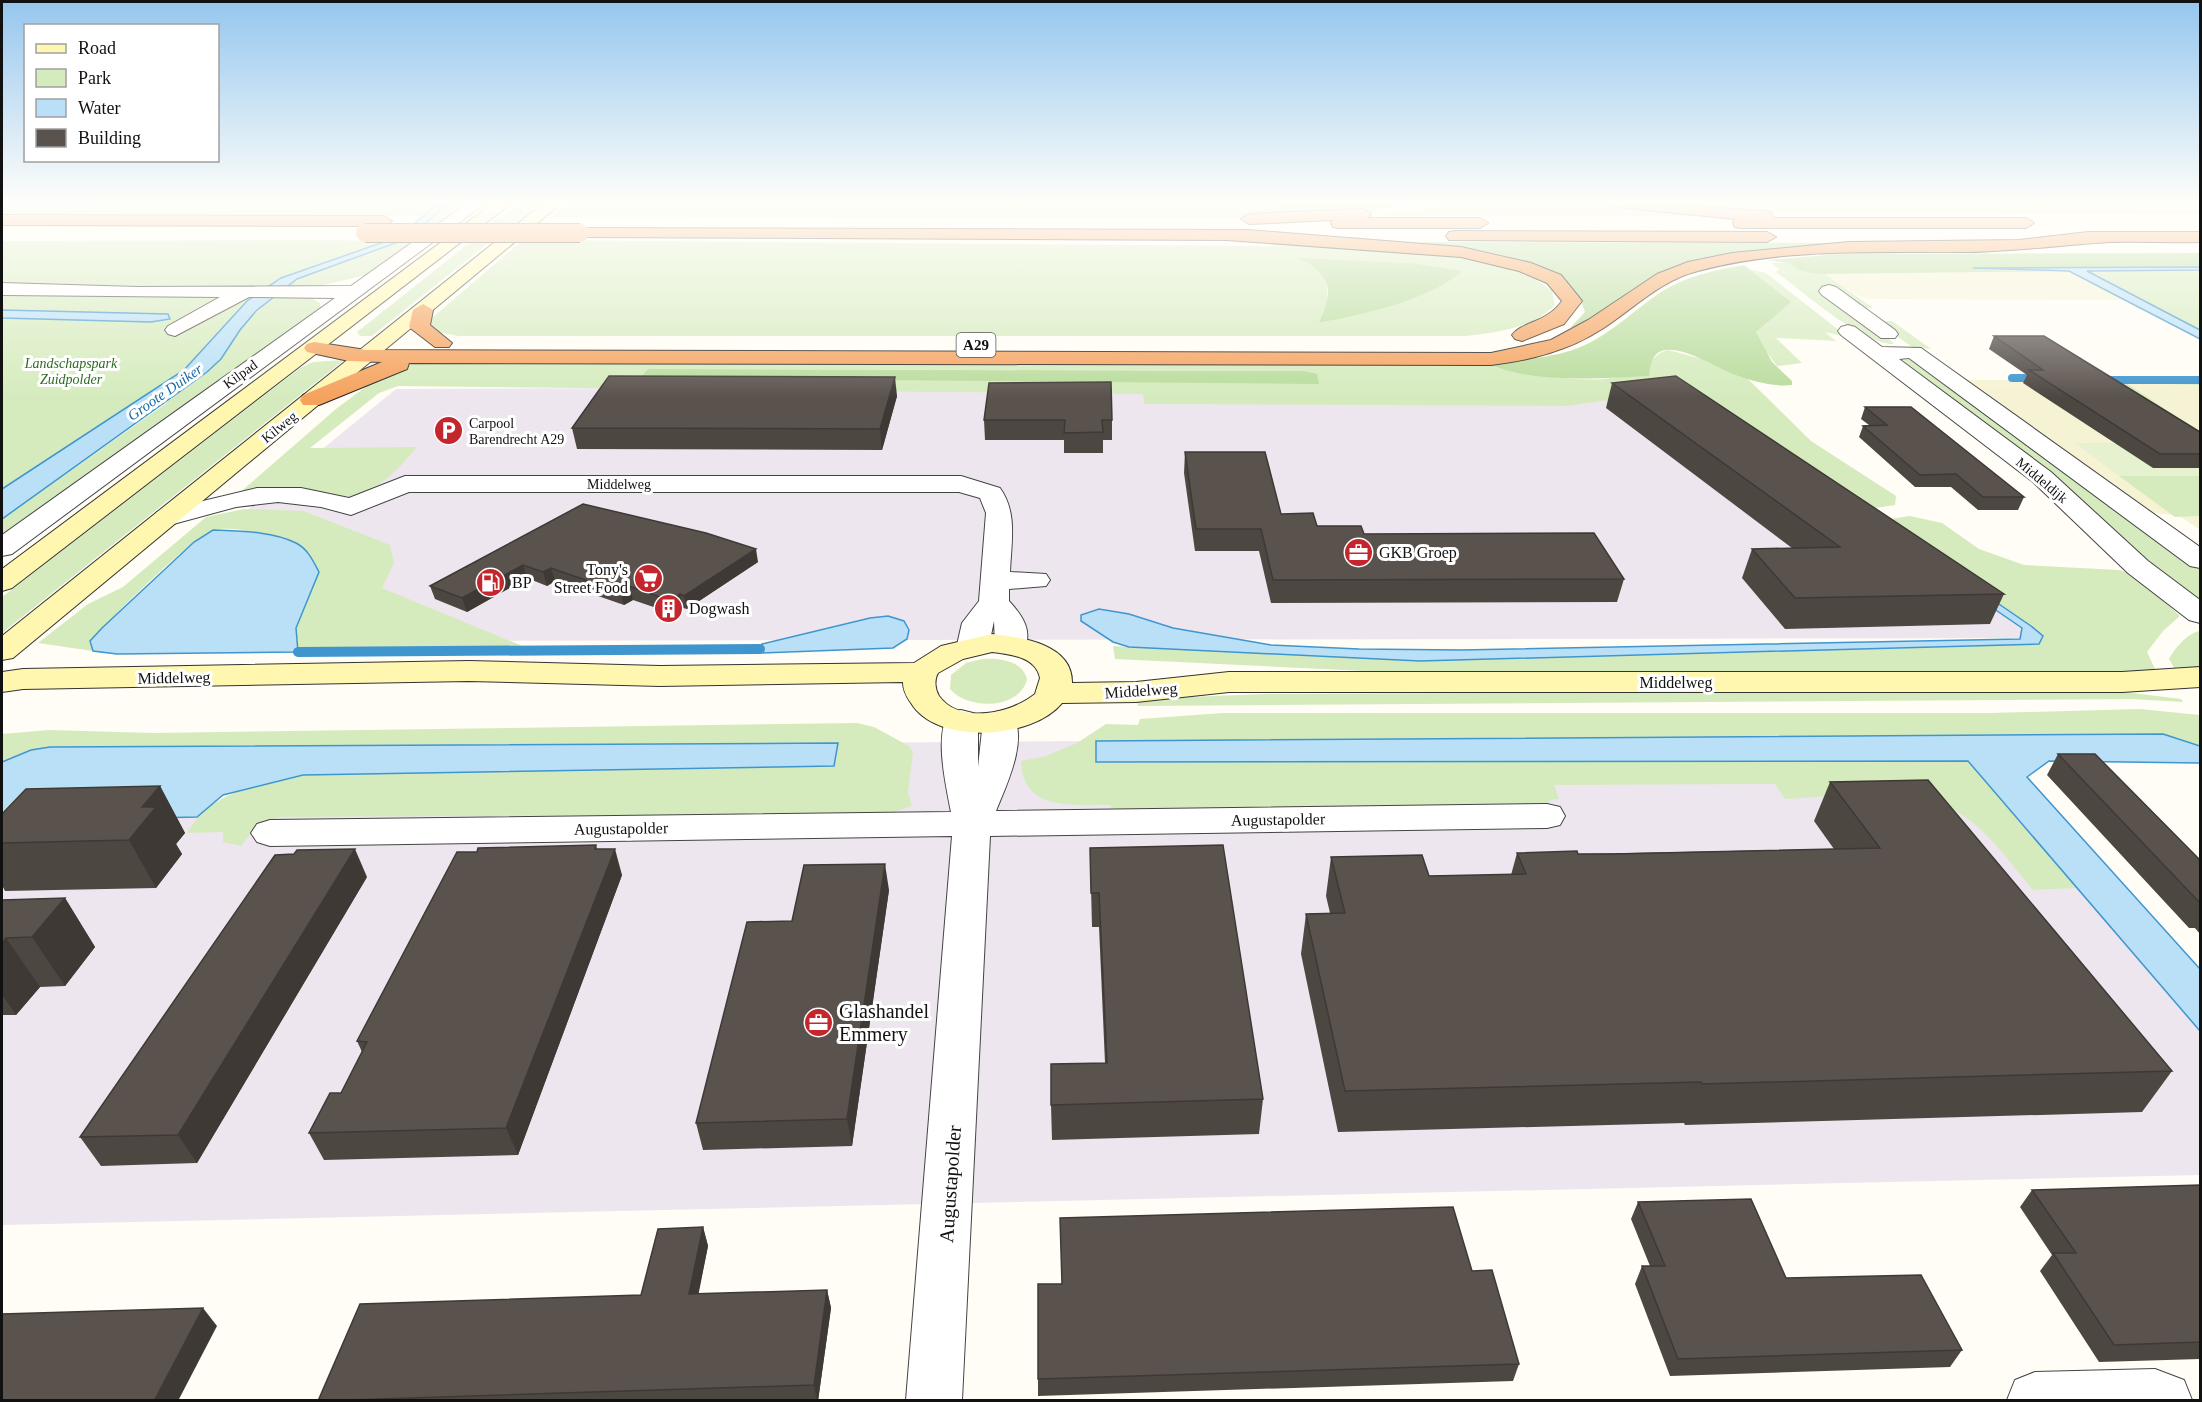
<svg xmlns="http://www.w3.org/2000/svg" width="2202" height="1402" font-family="Georgia,serif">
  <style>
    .industrial { fill: #eee6ef }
    .farmland { fill: #f6f3d4 }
    .green { fill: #d5ebbd; fill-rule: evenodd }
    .forest { fill: #b9dc9c }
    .pitch { fill: #e6f2cf }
    .water { fill: #b9e0f7; stroke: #3f96cf; stroke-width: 1.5 }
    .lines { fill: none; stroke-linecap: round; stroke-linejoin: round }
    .stream-far1 { stroke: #3f96cf; stroke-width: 8 }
    .stream { stroke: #3f96cf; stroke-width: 10 }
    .street-casing { stroke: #444; stroke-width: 2 }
    .secondary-casing { stroke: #333; stroke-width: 2 }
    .highway-casing { stroke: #222; stroke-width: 2 }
    .street { fill: #fff; fill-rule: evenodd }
    .secondary { fill: #fff6b0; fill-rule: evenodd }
    .highway { fill: #f5a25d; fill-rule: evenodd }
    .highway-bridge-casing { stroke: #222; stroke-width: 20; stroke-linecap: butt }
    .highway-bridge { stroke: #f5a25d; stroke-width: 18 }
    .wall { fill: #4d4742 }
    .shaded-wall { fill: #3f3936 }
    .building { fill: #5a524d; stroke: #3f3936; stroke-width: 1.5 }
    .labels { text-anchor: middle; stroke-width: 6; stroke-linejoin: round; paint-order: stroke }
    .far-park-label { font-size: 14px; font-style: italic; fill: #2f6b1f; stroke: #fff }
    .far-street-label { font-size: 14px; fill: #111; stroke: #fff }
    .far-poi-label { font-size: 14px; fill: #111; stroke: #fff; text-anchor: start }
    .shield { fill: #fff; stroke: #585858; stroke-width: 1.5 }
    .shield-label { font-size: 15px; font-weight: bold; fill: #111 }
    .far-water-label { font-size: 15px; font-style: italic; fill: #1768a6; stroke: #fff }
    .poi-label { font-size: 16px; fill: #111; stroke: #fff; text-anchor: start }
    .street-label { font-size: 16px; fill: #111; stroke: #fff }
    .near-poi-label { font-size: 20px; fill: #111; stroke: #fff; text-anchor: start }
    .near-street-label { font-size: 20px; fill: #111; stroke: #fff }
  </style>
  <rect width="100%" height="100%" fill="#fffdf5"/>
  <g class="industrial">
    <polygon points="1692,384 2044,638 358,641 239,517 396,389"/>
    <polygon points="1096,741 1096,762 1968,761 2200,1031 2200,1175 2,1225 2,874 55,820 838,743"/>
  </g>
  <g class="farmland">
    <polygon points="2069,271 2124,300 1868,299 1852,293 1825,274"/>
    <polygon points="1960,380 2092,380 2200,435 2200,530 2180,516 2148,512"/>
    <polygon points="2125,383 2200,385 2200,432"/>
  </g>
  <g class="green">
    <polygon points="2,202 440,202 425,216 2,216"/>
    <polygon points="449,202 466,202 366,275 311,288 285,288 297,279 409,238"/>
    <path d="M522,202H542L514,229L492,240L372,336H360L357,332L473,240C485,222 506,216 522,202Z"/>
    <polygon points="568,202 1288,202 1270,217 1226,218 550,217"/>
    <polygon points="1444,202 1604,202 1719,216 1379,216 1417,211"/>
    <polygon points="1692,202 2200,202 2200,214 1732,212 1705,210"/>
    <polygon points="311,240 390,241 281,278 268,287 2,285 2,241"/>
    <path d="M523,240L1377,247C1418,249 1468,252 1507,265C1524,270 1538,281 1552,291L1555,305C1531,329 1498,332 1466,336H458L434,331L428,325L433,317ZM1301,258L1412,263L1463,271L1395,304L1320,323L1328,304L1326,277Z"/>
    <path d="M1771,263H1788L1801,271L1825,274L1873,308H1858L1894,344C1861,344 1804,292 1776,272L1779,269Z"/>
    <polygon points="1748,269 1766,273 1849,338 1825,332 1836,341 1776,338 1802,363 1777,366 1762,346 1756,332 1790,302"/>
    <polygon points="2200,270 2200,330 2086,271"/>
    <polygon points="257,295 250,318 276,295 311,298 320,303 321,308 2,539 2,519 161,407 221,359 2,500 2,296"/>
    <polygon points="1876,321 1892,321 1931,349 1912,347"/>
    <path d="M1668,350L1702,359L1747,378L1811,441L1896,496L1895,505L1849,512L1608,400L1567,406L1144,404L1143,394L398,386L379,393L310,448L417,447C395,473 381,489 347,497L237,495L336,409L368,385L414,363L608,360L1483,361C1507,373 1589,385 1615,377C1626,374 1639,367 1649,362C1657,357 1658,352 1668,350ZM648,369L1304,371L1317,375L641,378Z"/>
    <polygon points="344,360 2,633 2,597 300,368 313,362"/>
    <polygon points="1905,360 1914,360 2196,561 2200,561 2200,601 2170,581 1899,362"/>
    <polygon points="2092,380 2200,380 2200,385 2126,383 2200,432 2200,435"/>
    <polygon points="2119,476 2200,476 2200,516 2175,517"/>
    <path d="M244,509L304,511L390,545L394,563L382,588L532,650L298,652L296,628L318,572L296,543C275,537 235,525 214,530C194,535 120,610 102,628L90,641L93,651L38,643L88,604L123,587L206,517Z"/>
    <polygon points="1910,516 1942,523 1979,549 2024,565 2119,570 2135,575 2180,616 2163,631 2147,652 2156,671 1407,673 1115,659 1113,646 1420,661 2039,644 2043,636 1856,524"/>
    <path d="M2198,631L2200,633V667L2176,671L2169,659C2175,648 2186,635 2198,631Z"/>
    <path d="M982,659C998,658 1022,660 1027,679C1020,710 967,710 950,689L951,675L966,663Z"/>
    <polygon points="1885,691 2116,691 2181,699 2183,702 2132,699 1138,706 1137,699 1266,694"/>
    <path d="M2140,709L2200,715V746L2163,734L1096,741V762L1968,761L2076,888L2033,890C2014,868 1995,840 1972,822C1921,782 1846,797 1785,799L1775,784L1554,785L1559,799L1551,800L1539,810L1112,812L1111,805C1074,805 1021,811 1021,761L1046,756L1077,743L1106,724L1138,725L1140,719L1223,713H1991Z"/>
    <path d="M857,723L874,727L909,746L913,753L908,792L912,806L888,814L279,817L259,823L241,846L223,842V832L187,833C214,788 256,787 303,775L833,766L838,743L50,747L31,750L2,762V734L49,730L153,733Z"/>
  </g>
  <g class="forest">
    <polygon points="2,202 285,202 2,206"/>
    <polygon points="1288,202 1415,202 1362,213 1270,217"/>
    <path d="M1419,242L1871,243C1798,247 1724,248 1655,277C1623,290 1601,318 1570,328L1585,312C1569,256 1467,248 1419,242Z"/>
    <polygon points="2200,253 2200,267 1974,270 2069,271 1819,274 1801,271 1788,263 1768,260 1839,254"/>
    <path d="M1299,258L1412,263L1463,271C1424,302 1367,313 1319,323C1334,290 1332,276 1299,258Z"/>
    <path d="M1744,265L1791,302L1756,332L1772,362L1792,381V385C1772,387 1752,381 1733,374C1717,368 1677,342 1659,352C1651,357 1650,368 1649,376C1598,378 1529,385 1483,361C1513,361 1549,359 1578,348C1609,336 1634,310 1661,292C1686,276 1715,270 1744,265Z"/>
    <polygon points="648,369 1304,371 1317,374 1319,384 640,378"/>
  </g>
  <polygon class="pitch" points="2075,443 2200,443 2200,476 2119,476"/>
  <g class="water">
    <polygon points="440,202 449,202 409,238 297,279 256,311 240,330 221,359 207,372 2,519 2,489 184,370 247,301 281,278 398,237"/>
    <polygon points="2200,267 2200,270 2087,271 2200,330 2200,339 2069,271 1973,268"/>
    <polygon points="2,310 168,314 170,319 151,322 2,318"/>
    <path d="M213,530C238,531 273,531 296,543C308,549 313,561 319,572L296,628L298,652L117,654L93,651L90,641L102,628L194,542Z"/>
    <polygon points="1889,537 1901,537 2031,626 2043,636 2039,644 1420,661 1129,647 1113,642 1081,621 1081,615 1099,609 1129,614 1173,628 1271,645 1359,649 1461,650 2020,639 2022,628"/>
    <polygon points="888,616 904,621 909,630 907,639 893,648 759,653 762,644 870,618"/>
    <polygon points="2163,734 2200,746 2200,763 2049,761 2027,777 2200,969 2200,1031 1968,761 1096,762 1096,741"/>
    <polygon points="838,743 834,766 303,775 223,795 197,817 55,820 2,874 2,762 31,750 50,747"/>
  </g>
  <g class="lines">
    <g class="stream-far1">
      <polyline points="2012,378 2039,378"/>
      <polyline points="2100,380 2200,380"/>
    </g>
    <polyline class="stream" points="298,652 760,649"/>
    <defs>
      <g id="street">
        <polygon points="469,202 487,202 12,554 2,556 2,535 335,298 249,297 175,336 168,334 165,330 168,326 220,297 2,295 2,283 138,287 351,286"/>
        <polygon points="1829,285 1836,287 1895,330 1898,334 1895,338 1881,338 1822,295 1819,291 1822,287"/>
        <polygon points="1848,325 1855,327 1882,347 1921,348 2200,547 2200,568 2190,566 1909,358 1899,359 2051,472 2148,561 2200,600 2200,623 2189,620 2128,573 2033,482 1841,335 1838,331 1841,327"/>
        <path d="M405,476H961L1000,488C1018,513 1011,543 1010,572L1046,574L1050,580L1046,586L1009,589V601C1022,615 1035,633 1022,652L1011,654L1000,652L995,645L994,621L989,645L984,652L973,654L962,652L957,645L962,623L979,601L986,513L980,498L959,492H409L351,515L321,507L278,502L236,507L166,526L157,524L153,518L157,512L257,488H301L349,498Z"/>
        <path d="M961,710L973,713L978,720V767L983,721L988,714L1000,711L1012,714C1029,739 1006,786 996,811L1547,804L1560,807L1565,816L1560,825L1547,828L990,836L962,1400H906L952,836L270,846L257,842L251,833L257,824L270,820L951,812C946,786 934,735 949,713Z"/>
        <polygon points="2155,1369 2184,1380 2192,1400 2007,1400 2015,1380 2035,1372"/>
      </g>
      <g id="secondary">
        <polygon points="495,202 513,202 12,588 2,591 2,569"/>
        <polygon points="545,202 563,202 13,658 2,660 2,636"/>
        <path d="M992,634C1021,637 1073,644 1072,683L1136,682L1229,672H2122L2200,667V687L2122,692H1229L1136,702L1062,703C1033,739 937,746 911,703C906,696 903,690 903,682L660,686L469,681L23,689L2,692V672L23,669L469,661L660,666L914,663L941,646ZM992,652C1010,654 1036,657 1040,678L1035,694C1012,713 960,725 939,696C935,689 934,680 938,673L963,659Z"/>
      </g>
      <g id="highway">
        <path d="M1609,202C1661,201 1714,209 1766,211L1772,213L1773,218H2026L2034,223L2026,228H1741L1735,227L1733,223L1735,219L1617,207Z"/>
        <polygon points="1363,209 1371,214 1367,218 1480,218 1488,223 1480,228 1339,228 1333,227 1331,223 1333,220 1249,224 1241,219 1249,214"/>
        <polygon points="2,215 384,216 392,221 384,226 2,225"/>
        <path d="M580,228L1248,230L1461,247L1531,263L1561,275L1582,301L1564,324L1522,341L1515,339L1512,335C1521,322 1548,322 1562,301L1547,283L1519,271L1461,257L1227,240L574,237L571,233Z"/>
        <polygon points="1455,231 1767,232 1776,237 1767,242 1449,240 1446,236 1449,232"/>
        <path d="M2088,232H2200V242C2170,243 2140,241 2110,242C2063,245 2017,251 1969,252C1880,253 1786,247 1698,271C1661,280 1633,309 1602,329C1568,351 1531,360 1491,365L409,363L407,369L319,405H303L300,400L303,395L382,362L349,361L307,352L304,348L307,344L314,342L366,350L1491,353L1551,340L1588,320L1657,274L1688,262L1732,253L1849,242L2019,240Z"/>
        <polygon points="423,304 433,310 430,325 452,343 449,347 435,347 409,327 413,310"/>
      </g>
    </defs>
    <use href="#street" class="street-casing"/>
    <use href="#secondary" class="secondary-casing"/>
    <use href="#highway" class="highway-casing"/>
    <use href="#street" class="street"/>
    <use href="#secondary" class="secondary"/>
    <use href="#highway" class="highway"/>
    <defs>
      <polyline id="highway-bridge" points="365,233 580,233"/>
    </defs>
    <use href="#highway-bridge" class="highway-bridge-casing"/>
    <use href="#highway-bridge" class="highway-bridge"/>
  </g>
  <g class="wall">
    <polygon points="1994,336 2200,432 2200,468 2153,468 2023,383 2027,375 1989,349"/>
    <polygon points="1612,383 2004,594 1990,624 1785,629 1742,578 1752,549 1792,548 1606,408"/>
    <polygon points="897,396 882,450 577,449 572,428"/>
    <polygon points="1865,407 2024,497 2018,510 1978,510 1951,487 1915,487 1859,437 1863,426 1869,425 1861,419"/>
    <polygon points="984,420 1112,420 1112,440 1103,440 1103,453 1064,453 1064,440 985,440"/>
    <polygon points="1185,452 1281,514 1317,526 1624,579 1617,602 1271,603 1259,551 1195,551 1184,473"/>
    <polygon points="583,504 758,562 687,609 683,608 674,614 633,600 624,605 555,581 547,586 527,578 467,612 435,599 430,586"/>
    <polygon points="2058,754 2200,860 2200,934 2195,928 2189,928 2047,775"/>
    <polygon points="1830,782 2172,1071 2142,1112 1685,1125 1684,1123 1338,1132 1301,954 1306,914 1330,913 1326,896 1331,857 1429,876 1511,875 1517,853 1578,854 1834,849 1814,821"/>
    <polygon points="160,786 185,833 176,844 182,854 156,888 5,891 2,885 2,814"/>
    <polygon points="596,845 597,849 622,875 518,1155 324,1160 309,1133 341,1093 362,1052 357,1041 477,852"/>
    <polygon points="1090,848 1263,1099 1259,1134 1052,1140 1051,1105 1105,1063 1099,927 1092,927"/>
    <polygon points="367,877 197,1163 101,1166 80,1137"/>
    <polygon points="889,890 852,1146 703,1150 696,1123"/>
    <polygon points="65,898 95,947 65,986 40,987 16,1015 2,1015 2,900"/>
    <polygon points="2200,1185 2200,1359 2099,1362 2040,1271 2052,1255 2020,1207 2032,1190"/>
    <polygon points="1638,1202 1786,1278 1962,1350 1950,1367 1670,1376 1635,1284 1642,1266 1650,1266 1631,1219"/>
    <polygon points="703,1227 708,1246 698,1294 827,1290 831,1308 818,1401 318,1401 641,1295"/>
    <polygon points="1472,1271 1519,1364 1513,1381 1038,1396 1038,1379"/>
  </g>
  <g class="shaded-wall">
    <polygon points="895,377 897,396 882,450 880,429"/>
    <polygon points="756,549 758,562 687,609 684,596"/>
    <polygon points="523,565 527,578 467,612 462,598"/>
    <polygon points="551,568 555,581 547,586 543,572"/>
    <polygon points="629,586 633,600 624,605 620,592"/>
    <polygon points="680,594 683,608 674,614 671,601"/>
    <polygon points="160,786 185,833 176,844 182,854 156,888 129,840 142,807"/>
    <polygon points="355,849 367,877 197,1163 178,1135"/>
    <polygon points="615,849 622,875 518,1155 506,1128"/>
    <polygon points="885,864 889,890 852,1146 847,1119"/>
    <polygon points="65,898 95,947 65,986 32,937"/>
    <polygon points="6,938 40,987 16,1015 2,994 2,944"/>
    <polygon points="703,1227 708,1246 695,1312 689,1294"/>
    <polygon points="827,1290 831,1308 818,1401 817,1401 814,1385"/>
    <polygon points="203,1308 217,1326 178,1401 154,1401"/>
  </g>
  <g class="building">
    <polygon points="1994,336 2044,336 2200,432 2200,454 2160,454 2029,370 2043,370"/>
    <polygon points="609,376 895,377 880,429 572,428"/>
    <polygon points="1676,376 2004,594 1795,598 1752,549 1840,547 1612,383"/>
    <polygon points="1111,382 1112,420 1102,420 1103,432 1064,433 1065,420 984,420 989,383"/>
    <polygon points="1865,407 1911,407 2024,497 1983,497 1956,474 1920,475 1863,426 1887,425"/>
    <polygon points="1185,452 1265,452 1281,514 1313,513 1317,526 1361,526 1364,534 1594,533 1624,579 1273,580 1261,529 1196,529"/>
    <polygon points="583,504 706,533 756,549 684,596 680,594 671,601 629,586 620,592 551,568 543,572 523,565 462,598 430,586"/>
    <polygon points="2058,754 2095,754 2200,860 2200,903"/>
    <polygon points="1928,780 2172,1071 1702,1084 1701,1082 1345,1091 1306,914 1345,913 1331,857 1422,855 1429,876 1526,874 1517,853 1577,851 1578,854 1613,854 1880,848 1830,782"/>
    <polygon points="160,786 142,807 156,807 129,840 2,843 2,814 26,789"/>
    <polygon points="596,845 595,849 615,849 506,1128 309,1133 330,1093 341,1093 367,1042 357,1041 457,852 477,852 478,848"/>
    <polygon points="1223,845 1263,1099 1051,1105 1051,1064 1107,1063 1099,893 1091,893 1090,848"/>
    <polygon points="355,849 178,1135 80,1137 275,855 294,854 297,850"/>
    <polygon points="885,864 847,1119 696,1123 747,922 792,921 804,865"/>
    <polygon points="65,898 32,937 6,938 2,944 2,900"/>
    <polygon points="2200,1185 2200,1342 2114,1345 2053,1253 2076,1253 2032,1190"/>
    <polygon points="1751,1199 1786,1278 1921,1275 1962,1350 1678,1359 1642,1266 1665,1266 1638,1202"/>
    <polygon points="1453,1207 1472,1271 1492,1270 1519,1364 1038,1379 1038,1284 1062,1284 1060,1218"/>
    <polygon points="703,1227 689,1294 827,1290 814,1385 318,1401 360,1304 641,1295 658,1229"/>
    <polygon points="203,1308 154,1401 2,1401 2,1314"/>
  </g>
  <linearGradient id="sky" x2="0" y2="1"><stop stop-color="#95c6ee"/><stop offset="0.51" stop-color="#fffefa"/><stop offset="1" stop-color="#fffefa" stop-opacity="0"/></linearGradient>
  <rect width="2202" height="398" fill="url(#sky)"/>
  <defs>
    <symbol id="parking-disc" viewBox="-11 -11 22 22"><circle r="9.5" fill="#c4262e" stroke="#fff"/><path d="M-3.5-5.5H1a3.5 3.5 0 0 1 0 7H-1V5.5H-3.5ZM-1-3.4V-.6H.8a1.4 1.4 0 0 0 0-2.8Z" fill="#fff"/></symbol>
    <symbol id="office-disc" viewBox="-11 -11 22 22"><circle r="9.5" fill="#c4262e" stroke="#fff"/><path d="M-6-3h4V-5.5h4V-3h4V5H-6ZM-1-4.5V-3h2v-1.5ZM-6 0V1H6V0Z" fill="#fff"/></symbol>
    <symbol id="supermarket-disc" viewBox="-11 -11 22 22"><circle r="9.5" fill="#c4262e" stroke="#fff"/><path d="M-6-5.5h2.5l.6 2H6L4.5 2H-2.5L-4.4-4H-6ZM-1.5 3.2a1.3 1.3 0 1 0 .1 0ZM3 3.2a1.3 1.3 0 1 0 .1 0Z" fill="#fff"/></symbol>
    <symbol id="fuel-disc" viewBox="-11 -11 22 22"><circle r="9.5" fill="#c4262e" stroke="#fff"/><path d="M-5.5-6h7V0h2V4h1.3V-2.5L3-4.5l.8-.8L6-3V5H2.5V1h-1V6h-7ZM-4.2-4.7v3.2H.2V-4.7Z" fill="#fff"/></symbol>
    <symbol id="building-disc" viewBox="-11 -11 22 22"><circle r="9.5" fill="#c4262e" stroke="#fff"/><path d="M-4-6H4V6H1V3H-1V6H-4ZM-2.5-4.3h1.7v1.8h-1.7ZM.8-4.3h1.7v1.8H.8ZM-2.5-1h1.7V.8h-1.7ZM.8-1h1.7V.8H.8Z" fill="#fff"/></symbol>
  </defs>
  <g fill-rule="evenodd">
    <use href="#parking-disc" x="432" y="414" width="33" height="33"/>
    <use href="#office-disc" x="1342" y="536" width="33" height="33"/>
    <use href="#supermarket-disc" x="632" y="562" width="33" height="33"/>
    <use href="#fuel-disc" x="474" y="566" width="33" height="33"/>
    <use href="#building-disc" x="652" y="592" width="33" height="33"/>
    <use href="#office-disc" x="802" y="1006" width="33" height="33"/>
  </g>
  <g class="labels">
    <g class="far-park-label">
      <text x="71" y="368">Landschapspark<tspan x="71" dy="16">Zuidpolder</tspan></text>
    </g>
    <g class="far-street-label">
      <text transform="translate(240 374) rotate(-36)" y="5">Kilpad</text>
      <text transform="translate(279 427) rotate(-39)" y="5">Kilweg</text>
      <text transform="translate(2042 480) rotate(40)" y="5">Middeldijk</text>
      <text x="619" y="489">Middelweg</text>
    </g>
    <g class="far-poi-label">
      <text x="469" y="428">Carpool<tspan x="469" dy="16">Barendrecht A29</tspan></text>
    </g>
    <rect class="shield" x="956.5" y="333" width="39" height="24" rx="4.5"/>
    <g class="shield-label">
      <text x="976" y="350">A29</text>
    </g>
    <g class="far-water-label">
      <text transform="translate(165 392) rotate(-35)" y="5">Groote Duiker</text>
    </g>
    <g class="poi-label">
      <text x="1379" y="558">GKB Groep</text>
      <text x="628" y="575" text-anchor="end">Tony's<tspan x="628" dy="18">Street Food</tspan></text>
      <text x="512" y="588">BP</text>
      <text x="689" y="614">Dogwash</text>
    </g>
    <g class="street-label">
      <text transform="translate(174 677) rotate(-1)" y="6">Middelweg</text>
      <text x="1676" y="688">Middelweg</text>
      <text transform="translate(1141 690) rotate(-4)" y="6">Middelweg</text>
      <text transform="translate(1278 819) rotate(-1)" y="6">Augustapolder</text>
      <text transform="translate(621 828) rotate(-1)" y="6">Augustapolder</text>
    </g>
    <g class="near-poi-label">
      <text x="839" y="1018">Glashandel<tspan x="839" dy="23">Emmery</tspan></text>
    </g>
    <g class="near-street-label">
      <text transform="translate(950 1184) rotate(-86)" y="7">Augustapolder</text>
    </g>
  </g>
  <rect width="2202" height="1402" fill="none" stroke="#111111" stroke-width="6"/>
  <rect x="24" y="24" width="195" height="138" fill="#ffffff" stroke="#a0a0a0" stroke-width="1.5"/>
  <rect x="36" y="44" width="30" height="9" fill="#fff6b0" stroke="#a0a0a0" stroke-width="1.5"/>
  <text x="78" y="54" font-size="18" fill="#111111">Road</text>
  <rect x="36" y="69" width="30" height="18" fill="#d5ebbd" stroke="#a0a0a0" stroke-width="1.5"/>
  <text x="78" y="84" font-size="18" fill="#111111">Park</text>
  <rect x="36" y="99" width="30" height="18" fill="#b9e0f7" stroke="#a0a0a0" stroke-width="1.5"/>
  <text x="78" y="114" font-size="18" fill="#111111">Water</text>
  <rect x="36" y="129" width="30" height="18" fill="#5a524d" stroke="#a0a0a0" stroke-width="1.5"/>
  <text x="78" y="144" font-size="18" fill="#111111">Building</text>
</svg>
